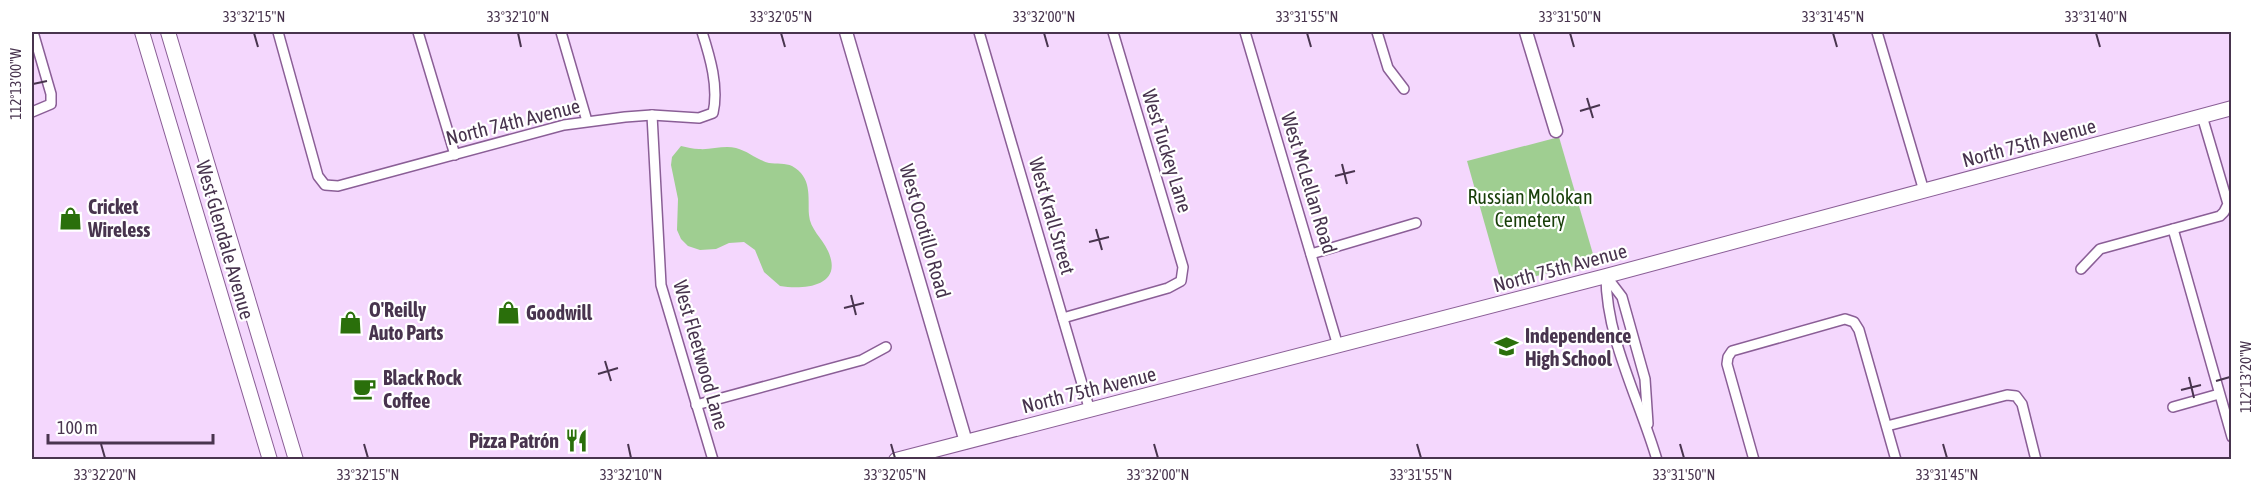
<svg xmlns="http://www.w3.org/2000/svg" width="2263" height="491" font-family="'Asap Condensed',sans-serif">
  <style>
    .green { fill: #9fce91 }
    .lines { fill: none; stroke-linecap: round; stroke-linejoin: round }
    .minor-casing { stroke: #8a5e96; stroke-width: 12 }
    .tertiary-casing { stroke: #8a5e96; stroke-width: 15 }
    .secondary-casing { stroke: #8a5e96; stroke-width: 16 }
    .minor { stroke: #fff; stroke-width: 9 }
    .tertiary { stroke: #fff; stroke-width: 12 }
    .secondary { stroke: #fff; stroke-width: 14 }
    .ticks { fill: none; stroke: #48344e; stroke-width: 2 }
    .labels { text-anchor: middle; stroke-width: 4.5; stroke-linejoin: round; paint-order: stroke }
    .street-label { font-size: 20px; fill: #48344e; stroke: #fff }
    .park-label { font-size: 20px; fill: #173e08; stroke: #fff }
    .poi-label { font-size: 20px; font-weight: bold; fill: #48344e; stroke: #fff; text-anchor: start }
    .neatline { fill: none; stroke: #48344e; stroke-width: 2 }
    .ticks-label { font-size: 15px; text-anchor: middle; fill: #48344e }
  </style>
  <rect width="100%" height="100%" fill="#f4d7fd"/>
  <g class="green">
    <polygon points="1559,137 1595,261 1502,285 1467,161"/>
    <path d="M681,146C687,147 693,149 699,149C711,150 724,145 736,148C748,151 757,160 769,163C776,164 786,163 792,166C812,177 808,196 809,215C810,229 822,238 828,251C844,286 805,290 780,286L764,272L755,250L744,242L729,243L716,249L700,250L688,246L681,239L677,230L678,199L671,165L672,157Z"/>
  </g>
  <g class="lines">
    <defs>
      <g id="minor">
        <path d="M278,32L318,176L325,185L338,186L564,125L625,117L652,115L699,118L713,113C719,87 710,57 702,32"/>
        <polyline points="418,32 455,155"/>
        <polyline points="561,32 587,121"/>
        <polyline points="979,32 1090,411"/>
        <polyline points="1245,32 1338,346"/>
        <polyline points="1377,32 1388,68 1404,89"/>
        <polyline points="1877,32 1924,191"/>
        <polyline points="32,112 51,104 51,94 33,32"/>
        <polyline points="652,115 661,285 713,460"/>
        <polyline points="2173,229 2232,437"/>
        <polyline points="1311,254 1416,223"/>
        <polyline points="2081,269 2100,249 2220,216 2224,212 2228,204 2202,116"/>
        <path d="M1606,276C1606,339 1640,401 1657,460"/>
        <polyline points="1606,276 1622,297 1645,379 1648,424"/>
        <polyline points="1063,318 1168,288 1181,281 1183,267 1113,32"/>
        <polyline points="696,405 862,360 886,347"/>
        <polyline points="2173,407 2219,394"/>
        <polyline points="1887,426 2007,395 2016,396 2022,404 2036,460"/>
        <polyline points="1754,460 1727,364 1728,357 1732,351 1845,319 1854,322 1859,330 1896,460"/>
      </g>
      <g id="tertiary">
        <polyline points="846,32 966,442"/>
        <polyline points="1526,32 1556,131"/>
      </g>
      <g id="secondary">
        <polyline points="142,32 270,460"/>
        <polyline points="168,32 296,460"/>
        <polyline points="896,460 1606,276 2232,108"/>
      </g>
    </defs>
    <use href="#minor" class="minor-casing"/>
    <use href="#tertiary" class="tertiary-casing"/>
    <use href="#secondary" class="secondary-casing"/>
    <use href="#minor" class="minor"/>
    <use href="#tertiary" class="tertiary"/>
    <use href="#secondary" class="secondary"/>
  </g>
  <path class="ticks" d="M254,33L258,47M518,33L521,47M781,33L785,47M1044,33L1048,47M1307,33L1311,47M1570,33L1574,47M1833,33L1837,47M2096,33L2100,47M33,84L47,81M1587,98L1593,118M1580,111L1600,105M1342,164L1347,184M1335,176L1355,171M1096,229L1102,250M1089,242L1109,237M851,295L856,315M844,308L864,303M605,361L611,381M598,374L618,368M2189,377L2194,398M2216,381L2230,377M2181,390L2201,385M101,444L105,458M364,444L368,458M628,444L631,458M891,444L895,458M1154,444L1158,458M1417,444L1421,458M1680,444L1684,458M1943,444L1947,458"/>
  <defs>
    <symbol id="shop-bare" viewBox="-9 -9 18 18"><path d="M-5-2.5h2.3a2.7 3.5 0 0 1 5.4 0H5L5.5 6h-11ZM-1.5-2.5h3a1.5 2.3 0 0 0-3 0Z" fill="#2a6f0b" stroke="#fff" stroke-width="2.5" paint-order="stroke"/></symbol>
    <symbol id="school-bare" viewBox="-9 -9 18 18"><path d="M0-5L7-2L0 1L-7-2ZM-4 1L0 2.5L4 1V4Q0 6-4 4Z" fill="#2a6f0b" stroke="#fff" stroke-width="2.5" paint-order="stroke"/></symbol>
    <symbol id="cafe-bare" viewBox="-9 -9 18 18"><path d="M-5.5-4.5H6V0H3Q3 3.5 0 3.5H-2.5Q-5.5 3.5-5.5 0ZM3-3.2v2h1.7v-2ZM-6 4.5H4V6H-6Z" fill="#2a6f0b" stroke="#fff" stroke-width="2.5" paint-order="stroke"/></symbol>
    <symbol id="restaurant-bare" viewBox="-9 -9 18 18"><path d="M-5-6h1v4h1v-4h1v4h1v-4h1v5L-1.5 .5V6h-2V.5L-5-1ZM5-6V6H3V1.5H1.5Q1.5-4 5-6Z" fill="#2a6f0b" stroke="#fff" stroke-width="2.5" paint-order="stroke"/></symbol>
  </defs>
  <g fill-rule="evenodd">
    <use href="#shop-bare" x="54" y="202" width="33" height="33"/>
    <use href="#shop-bare" x="492" y="296" width="33" height="33"/>
    <use href="#shop-bare" x="334" y="306" width="33" height="33"/>
    <use href="#school-bare" x="1490" y="330" width="33" height="33"/>
    <use href="#cafe-bare" x="348" y="372" width="33" height="33"/>
    <use href="#restaurant-bare" x="560" y="424" width="33" height="33"/>
  </g>
  <g class="labels">
    <g class="street-label">
      <text transform="translate(513 122) rotate(-14)" y="7">North 74th Avenue</text>
      <text transform="translate(2029 143) rotate(-15)" y="7">North 75th Avenue</text>
      <text transform="translate(1167 151) rotate(73)" y="7">West Tuckey Lane</text>
      <text transform="translate(1309 183) rotate(73)" y="7">West McLellan Road</text>
      <text transform="translate(1052 216) rotate(74)" y="7">West Krall Street</text>
      <text transform="translate(925 231) rotate(74)" y="7">West Ocotillo Road</text>
      <text transform="translate(225 240) rotate(74)" y="7">West Glendale Avenue</text>
      <text transform="translate(1560 268) rotate(-15)" y="7">North 75th Avenue</text>
      <text transform="translate(701 355) rotate(74)" y="7">West Fleetwood Lane</text>
      <text transform="translate(1089 390) rotate(-14)" y="7">North 75th Avenue</text>
    </g>
    <g class="park-label">
      <text x="1530" y="204">Russian Molokan<tspan x="1530" dy="23">Cemetery</tspan></text>
    </g>
    <g class="poi-label">
      <text x="88" y="214">Cricket<tspan x="88" dy="23">Wireless</tspan></text>
      <text x="369" y="317">O'Reilly<tspan x="369" dy="23">Auto Parts</tspan></text>
      <text x="526" y="320">Goodwill</text>
      <text x="1525" y="343">Independence<tspan x="1525" dy="23">High School</tspan></text>
      <text x="383" y="385">Black Rock<tspan x="383" dy="23">Coffee</tspan></text>
      <text x="559" y="448" text-anchor="end">Pizza Patrón</text>
    </g>
  </g>
  <rect width="2263" height="491" fill="none" stroke="#ffffff" stroke-width="66"/>
  <path d="M48 434v9h165v-9" fill="none" stroke="#48344e" stroke-width="3"/>
  <text x="57" y="434" font-size="18" fill="#48344e" stroke="#ffffff" stroke-width="4.5" paint-order="stroke">100 m</text>
  <rect x="33" y="33" width="2197" height="425" class="neatline"/>
  <g class="ticks-label">
    <text x="254" y="22">33°32'15"N</text>
    <text x="518" y="22">33°32'10"N</text>
    <text x="781" y="22">33°32'05"N</text>
    <text x="1044" y="22">33°32'00"N</text>
    <text x="1307" y="22">33°31'55"N</text>
    <text x="1570" y="22">33°31'50"N</text>
    <text x="1833" y="22">33°31'45"N</text>
    <text x="2096" y="22">33°31'40"N</text>
    <text transform="translate(16 84) rotate(-90)" y="5">112°13'00"W</text>
    <text transform="translate(2246 377) rotate(-90)" y="5">112°13'20"W</text>
    <text x="105" y="480">33°32'20"N</text>
    <text x="368" y="480">33°32'15"N</text>
    <text x="631" y="480">33°32'10"N</text>
    <text x="895" y="480">33°32'05"N</text>
    <text x="1158" y="480">33°32'00"N</text>
    <text x="1421" y="480">33°31'55"N</text>
    <text x="1684" y="480">33°31'50"N</text>
    <text x="1947" y="480">33°31'45"N</text>
  </g>
</svg>
